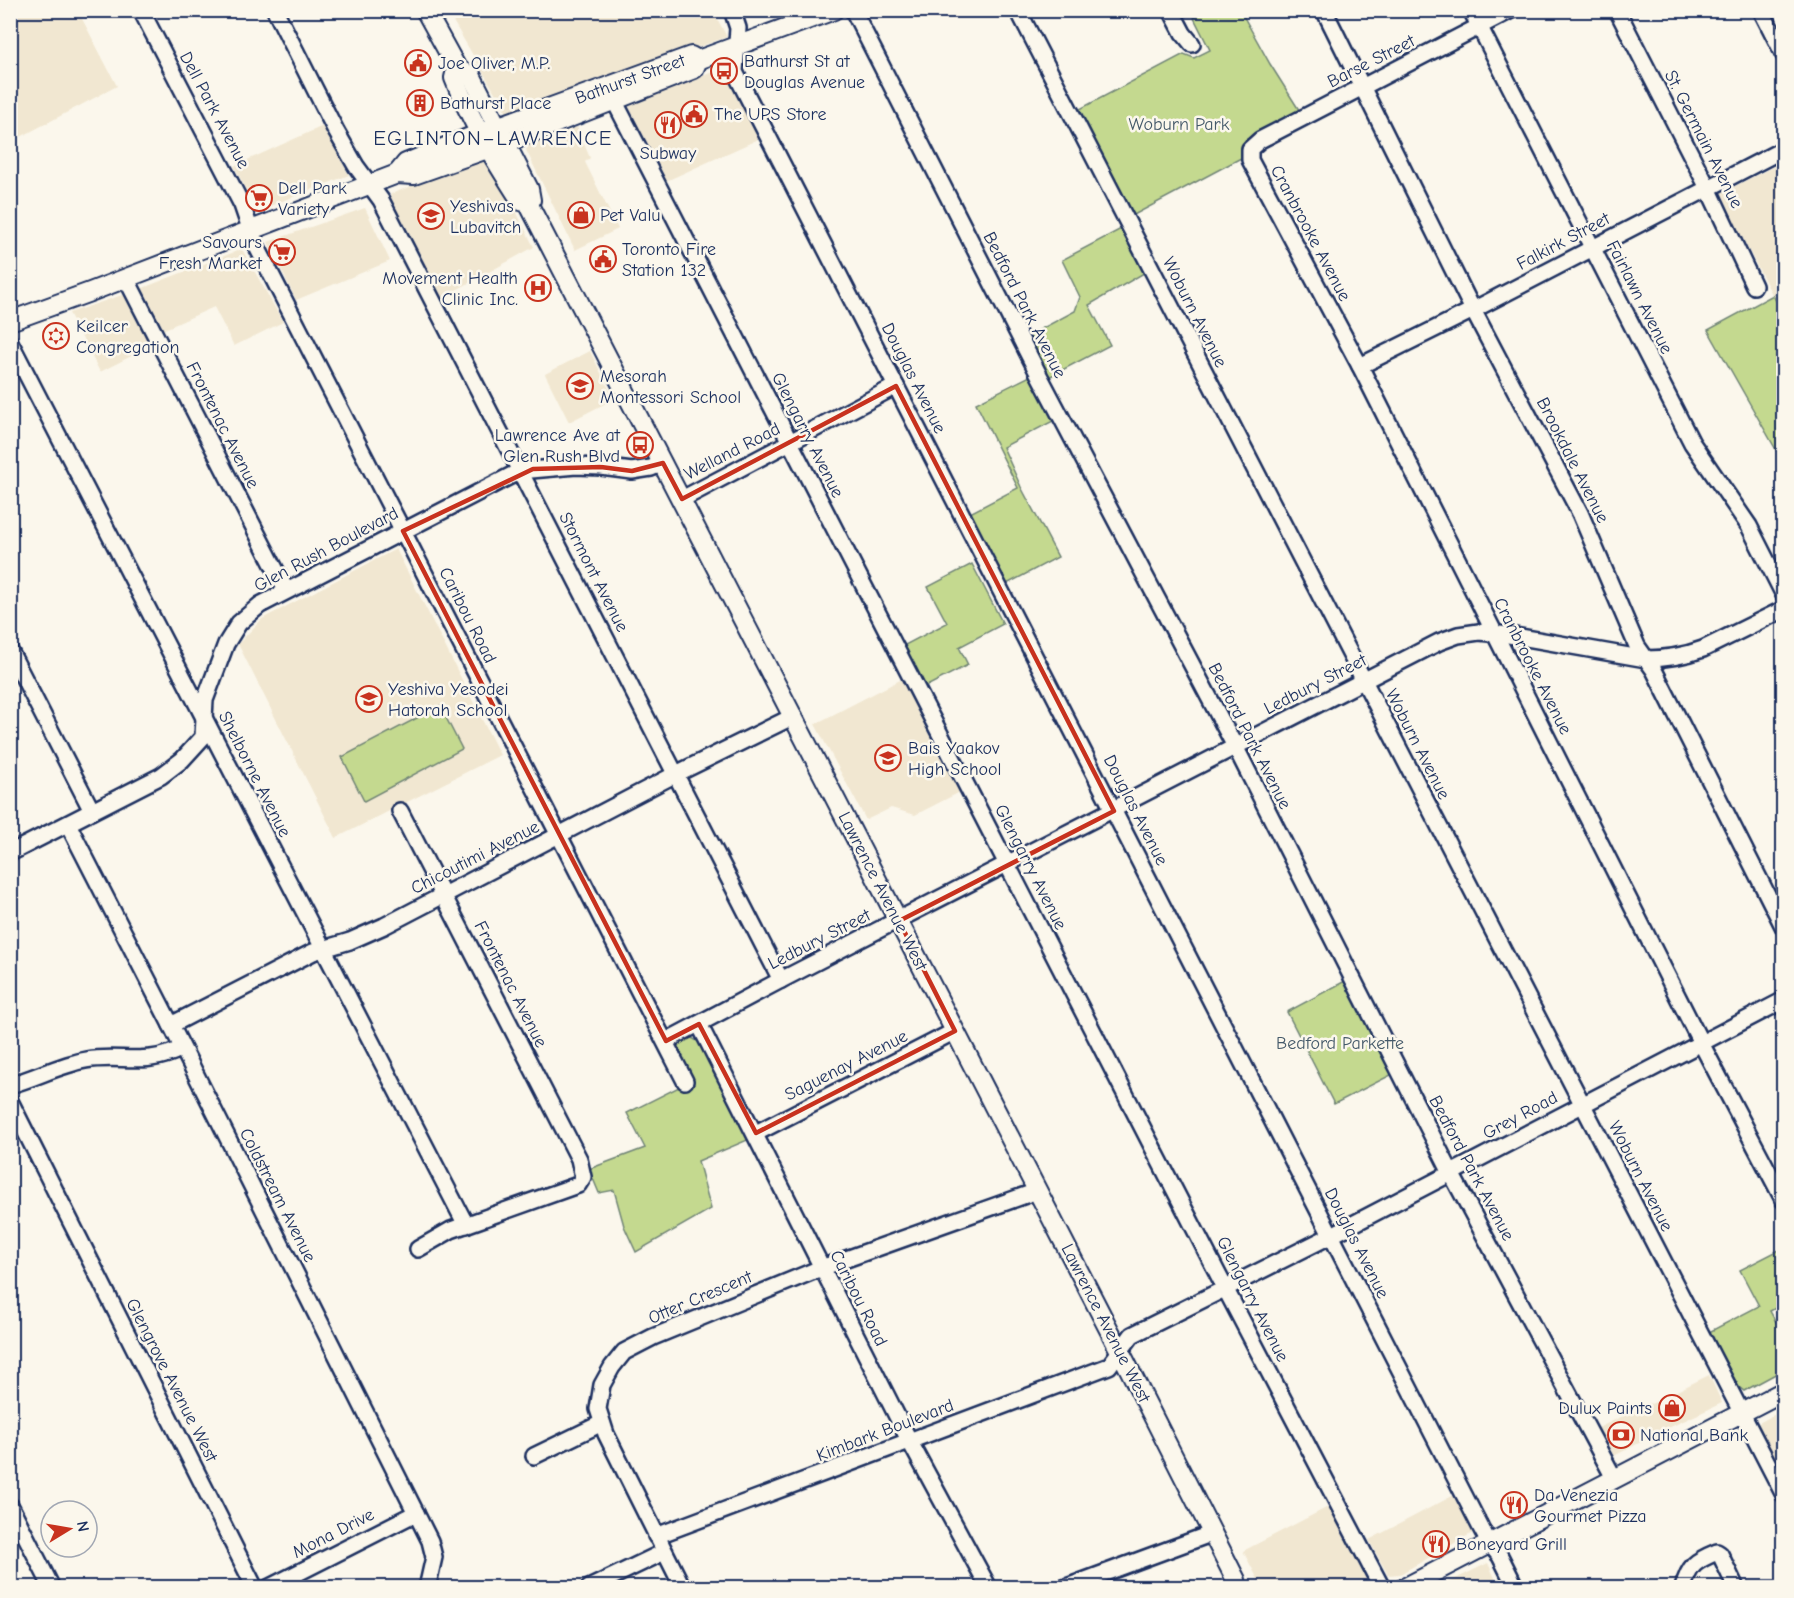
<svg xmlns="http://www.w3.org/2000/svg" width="1794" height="1598" font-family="'Comic Neue',sans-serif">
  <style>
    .built { fill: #f1e7d1 }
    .green { fill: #c4d98f; stroke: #708476; stroke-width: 1.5 }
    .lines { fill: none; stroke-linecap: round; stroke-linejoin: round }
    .minor-casing { stroke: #1b2f5e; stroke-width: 20 }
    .major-casing { stroke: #1b2f5e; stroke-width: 22 }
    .minor { stroke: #fbf7ec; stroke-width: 15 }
    .major { stroke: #fbf7ec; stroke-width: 18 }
    .marked { fill: none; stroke: #c8321e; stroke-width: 4.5; stroke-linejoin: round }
    .labels { text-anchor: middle; stroke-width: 5; stroke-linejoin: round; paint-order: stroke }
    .poi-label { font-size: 18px; fill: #1b2f5e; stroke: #fbf7ec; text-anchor: start }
    .street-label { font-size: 18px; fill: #1b2f5e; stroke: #fbf7ec }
    .park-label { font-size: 18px; fill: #455a6a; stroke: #fbf7ec }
    .quarter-label { font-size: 21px; letter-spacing: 1.5px; fill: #1b2f5e; stroke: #fbf7ec }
  </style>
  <rect width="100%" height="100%" fill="#fbf7ec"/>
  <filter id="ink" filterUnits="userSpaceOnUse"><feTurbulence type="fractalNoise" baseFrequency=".0167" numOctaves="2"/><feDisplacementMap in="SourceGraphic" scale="12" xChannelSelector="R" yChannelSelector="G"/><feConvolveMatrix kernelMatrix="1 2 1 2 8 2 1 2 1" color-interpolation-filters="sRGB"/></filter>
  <g filter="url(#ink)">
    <g class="built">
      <polygon points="11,10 78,11 117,86 11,142"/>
      <polygon points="447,11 713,11 727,37 507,113"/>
      <polygon points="727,67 761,138 664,182 627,103"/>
      <polygon points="323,126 349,175 257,211 234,166"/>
      <polygon points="577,127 590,158 585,162 618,229 575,250 526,150 528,146"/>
      <polygon points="478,160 490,163 494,168 534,247 440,299 389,199 391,194"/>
      <polygon points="1783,162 1783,315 1719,194"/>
      <polygon points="365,208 390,261 296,300 268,242"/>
      <polygon points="242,249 283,322 234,346 214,307 147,337 151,346 100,372 69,313 143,288"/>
      <polygon points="590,351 614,399 569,422 545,374"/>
      <polygon points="396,549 500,755 336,838 238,644 262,619"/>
      <polygon points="902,679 960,792 915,815 891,808 866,820 815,724"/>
      <polygon points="1709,1375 1722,1403 1664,1430 1614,1456 1598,1428 1650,1403 1651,1404"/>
      <polygon points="1783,1410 1783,1472 1757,1424"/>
      <polygon points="1458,1493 1476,1531 1400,1574 1388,1575 1369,1540"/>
      <polygon points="1330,1506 1369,1581 1356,1587 1262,1587 1243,1551"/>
      <polygon points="1488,1563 1499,1587 1439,1587"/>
    </g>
    <g class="green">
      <polygon points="1240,10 1270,64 1301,113 1245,140 1241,148 1241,158 1132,216 1078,110 1184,54 1194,58 1210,50 1194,18 1205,11"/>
      <polygon points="1121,229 1144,273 1089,305 1110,345 1047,378 1026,337 1075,311 1080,297 1062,260"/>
      <polygon points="1773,295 1783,315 1783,462 1708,330"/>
      <polygon points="1032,375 1055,420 1003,447 1021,487 1058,557 1005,585 968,514 1018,488 976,403"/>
      <polygon points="972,564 1003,624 959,647 968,665 925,687 903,646 947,623 928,587"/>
      <polygon points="440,706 462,749 364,801 342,757"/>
      <polygon points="1345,981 1393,1074 1334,1104 1287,1012"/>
      <polygon points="688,1038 692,1038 699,1042 750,1139 698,1161 711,1209 636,1252 624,1226 614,1190 599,1193 589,1169 645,1148 627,1113 691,1081 676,1049 680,1042"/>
      <polygon points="1783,1248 1783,1304 1770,1311 1783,1335 1783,1340 1778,1343 1783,1353 1783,1370 1744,1391 1739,1387 1709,1332 1759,1306 1740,1270"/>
    </g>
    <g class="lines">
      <defs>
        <g id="minor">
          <polyline points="141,10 242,205 255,243 685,1081"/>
          <polyline points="275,10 336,131 356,166 381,200 781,980"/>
          <polyline points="732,10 738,28 735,72 1481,1528 1489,1543 1500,1556 1516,1588"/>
          <polyline points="853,10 1040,377 1240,756 1451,1173 1614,1478"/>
          <polyline points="1018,10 1784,1495"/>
          <polyline points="1171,10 1183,33 1192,44"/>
          <polyline points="1324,10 1473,310 1580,513 1637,646 1654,670 1784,928"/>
          <polyline points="1471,10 1692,443 1749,526 1784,595"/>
          <polyline points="1511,10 1260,140 1250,149 1250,160 1360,366 1701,1043 1784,1201"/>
          <polyline points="1617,10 1708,188 1754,286"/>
          <polyline points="1761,10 1784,55"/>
          <polyline points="614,100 1225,1288 1382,1588"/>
          <polyline points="126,278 286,590"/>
          <polyline points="10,342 466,1225"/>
          <polyline points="1360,366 1473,310 1784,149"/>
          <polyline points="682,499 896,386"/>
          <polyline points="10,651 92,811"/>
          <polyline points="400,811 579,1159 583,1177 578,1185 572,1187 451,1230 418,1249"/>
          <polyline points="68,824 171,1025 430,1541 434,1557 427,1588"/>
          <polyline points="10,853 161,776 182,760 203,737 205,700 226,644 239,623 260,605 520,471 576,466 601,467 632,471 651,468 663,463"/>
          <polyline points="699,1024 910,1442 989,1588"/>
          <polyline points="171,1025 313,952 350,941 384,926 676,774 794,716"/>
          <path d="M666,1041L781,980L1439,642L1458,635L1479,632L1509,635L1646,659C1665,659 1684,656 1703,649L1784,609"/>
          <path d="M10,1085C36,1078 59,1065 86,1060C122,1054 146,1067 182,1048"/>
          <polyline points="10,1101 255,1588"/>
          <polyline points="756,1133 955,1031"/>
          <polyline points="534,1456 602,1423"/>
          <polyline points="10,1505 52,1588"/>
          <polyline points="656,1536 1109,1366 1132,1335 1332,1235 1784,1000"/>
          <polyline points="268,1588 416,1513"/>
          <polyline points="589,1588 664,1552"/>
          <polyline points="683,1588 606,1434 598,1409 602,1385 612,1367 624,1352 653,1337 821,1268 1037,1191"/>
          <polyline points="1064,1588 1213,1533"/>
          <path d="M1683,1588C1689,1565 1695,1561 1717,1552L1720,1554L1736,1588"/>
        </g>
        <g id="major">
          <polyline points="425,10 458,70 471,75 529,189 531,200 528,203"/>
          <path d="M458,70L455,74L454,78C471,122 496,162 521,201L528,203L1120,1351L1236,1580L1237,1588"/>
          <polyline points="397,174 406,163 480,133 691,56 698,60"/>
          <polyline points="10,321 90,292 397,174 414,175 518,138 694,69 698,60 834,10"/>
          <polyline points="1404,1588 1784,1391"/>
        </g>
      </defs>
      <use href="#minor" class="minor-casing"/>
      <use href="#major" class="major-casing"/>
      <use href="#minor" class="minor"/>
      <use href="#major" class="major"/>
    </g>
  </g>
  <path class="marked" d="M896,386L1114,811L899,921L955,1031L756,1133L699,1024L666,1041L403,531L533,469L601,467L632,471L663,463L682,499Z"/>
  <defs>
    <symbol id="civic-ring" viewBox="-11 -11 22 22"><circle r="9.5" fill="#fbf7ec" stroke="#c8321e" stroke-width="1.5"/><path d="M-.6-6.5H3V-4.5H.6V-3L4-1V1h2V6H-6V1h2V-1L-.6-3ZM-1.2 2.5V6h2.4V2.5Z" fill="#c8321e"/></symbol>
    <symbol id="bus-ring" viewBox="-11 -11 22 22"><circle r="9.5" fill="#fbf7ec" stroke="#c8321e" stroke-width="1.5"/><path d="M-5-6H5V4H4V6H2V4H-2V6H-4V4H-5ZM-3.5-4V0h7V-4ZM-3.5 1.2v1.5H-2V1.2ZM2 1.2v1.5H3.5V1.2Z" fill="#c8321e"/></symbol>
    <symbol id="building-ring" viewBox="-11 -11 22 22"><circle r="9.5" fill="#fbf7ec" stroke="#c8321e" stroke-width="1.5"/><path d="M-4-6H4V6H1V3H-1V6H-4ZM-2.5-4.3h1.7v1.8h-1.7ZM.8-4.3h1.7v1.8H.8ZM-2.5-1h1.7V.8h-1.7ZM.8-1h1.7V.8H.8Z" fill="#c8321e"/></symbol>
    <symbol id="restaurant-ring" viewBox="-11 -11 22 22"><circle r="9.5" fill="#fbf7ec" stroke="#c8321e" stroke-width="1.5"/><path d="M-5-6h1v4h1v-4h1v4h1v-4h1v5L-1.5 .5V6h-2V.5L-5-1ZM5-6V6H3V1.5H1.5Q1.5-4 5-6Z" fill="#c8321e"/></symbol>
    <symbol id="supermarket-ring" viewBox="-11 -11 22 22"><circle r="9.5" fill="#fbf7ec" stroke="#c8321e" stroke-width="1.5"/><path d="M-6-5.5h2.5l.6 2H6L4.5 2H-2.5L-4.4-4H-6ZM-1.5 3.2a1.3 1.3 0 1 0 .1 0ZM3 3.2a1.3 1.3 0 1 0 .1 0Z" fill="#c8321e"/></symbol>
    <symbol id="shop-ring" viewBox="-11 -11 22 22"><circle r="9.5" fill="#fbf7ec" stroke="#c8321e" stroke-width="1.5"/><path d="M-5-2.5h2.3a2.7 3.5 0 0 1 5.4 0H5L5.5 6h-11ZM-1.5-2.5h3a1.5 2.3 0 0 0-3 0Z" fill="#c8321e"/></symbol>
    <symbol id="school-ring" viewBox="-11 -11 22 22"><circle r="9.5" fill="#fbf7ec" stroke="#c8321e" stroke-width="1.5"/><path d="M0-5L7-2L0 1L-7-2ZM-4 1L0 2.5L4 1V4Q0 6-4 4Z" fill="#c8321e"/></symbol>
    <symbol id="hospital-ring" viewBox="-11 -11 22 22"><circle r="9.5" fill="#fbf7ec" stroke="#c8321e" stroke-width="1.5"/><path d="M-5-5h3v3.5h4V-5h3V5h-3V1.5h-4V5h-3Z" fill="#c8321e"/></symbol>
    <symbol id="synagogue-ring" viewBox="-11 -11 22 22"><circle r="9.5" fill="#fbf7ec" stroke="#c8321e" stroke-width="1.5"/><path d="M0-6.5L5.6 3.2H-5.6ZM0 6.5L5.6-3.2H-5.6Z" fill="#c8321e"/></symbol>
    <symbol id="bank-ring" viewBox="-11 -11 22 22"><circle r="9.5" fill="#fbf7ec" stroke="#c8321e" stroke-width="1.5"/><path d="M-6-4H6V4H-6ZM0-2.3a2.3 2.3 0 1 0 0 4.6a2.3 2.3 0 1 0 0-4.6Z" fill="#c8321e"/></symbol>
  </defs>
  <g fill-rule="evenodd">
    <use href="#civic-ring" x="403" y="48" width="30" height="30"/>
    <use href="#bus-ring" x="709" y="56" width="30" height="30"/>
    <use href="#building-ring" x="405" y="88" width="30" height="30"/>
    <use href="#civic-ring" x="679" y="99" width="30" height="30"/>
    <use href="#restaurant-ring" x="653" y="110" width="30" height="30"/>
    <use href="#supermarket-ring" x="244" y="183" width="30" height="30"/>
    <use href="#shop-ring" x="566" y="200" width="30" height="30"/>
    <use href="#school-ring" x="416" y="201" width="30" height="30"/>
    <use href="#supermarket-ring" x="267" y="237" width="30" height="30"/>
    <use href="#civic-ring" x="588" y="244" width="30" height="30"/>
    <use href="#hospital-ring" x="523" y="273" width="30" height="30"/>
    <use href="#synagogue-ring" x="41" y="321" width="30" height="30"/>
    <use href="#school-ring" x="565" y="371" width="30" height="30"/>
    <use href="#bus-ring" x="625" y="430" width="30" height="30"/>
    <use href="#school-ring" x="354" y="684" width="30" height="30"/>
    <use href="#school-ring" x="873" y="743" width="30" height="30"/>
    <use href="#shop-ring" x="1657" y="1393" width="30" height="30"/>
    <use href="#bank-ring" x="1606" y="1420" width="30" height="30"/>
    <use href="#restaurant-ring" x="1499" y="1490" width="30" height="30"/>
    <use href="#restaurant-ring" x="1421" y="1529" width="30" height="30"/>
  </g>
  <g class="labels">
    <g class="poi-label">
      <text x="744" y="67">Bathurst St at<tspan x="744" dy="21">Douglas Avenue</tspan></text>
      <text x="438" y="69">Joe Oliver, M.P.</text>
      <text x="440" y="109">Bathurst Place</text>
      <text x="714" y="120">The UPS Store</text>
      <text x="668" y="159" text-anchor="middle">Subway</text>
      <text x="278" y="194">Dell Park<tspan x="278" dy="21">Variety</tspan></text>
      <text x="450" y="212">Yeshivas<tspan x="450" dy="21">Lubavitch</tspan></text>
      <text x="600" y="221">Pet Valu</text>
      <text x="262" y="248" text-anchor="end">Savours<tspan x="262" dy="21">Fresh Market</tspan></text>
      <text x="622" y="255">Toronto Fire<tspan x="622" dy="21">Station 132</tspan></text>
      <text x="518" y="284" text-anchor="end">Movement Health<tspan x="518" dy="21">Clinic Inc.</tspan></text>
      <text x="76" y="332">Keilcer<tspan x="76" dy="21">Congregation</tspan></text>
      <text x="600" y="382">Mesorah<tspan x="600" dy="21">Montessori School</tspan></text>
      <text x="620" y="441" text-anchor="end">Lawrence Ave at<tspan x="620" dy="21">Glen Rush Blvd</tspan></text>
      <text x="388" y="695">Yeshiva Yesodei<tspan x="388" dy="21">Hatorah School</tspan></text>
      <text x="908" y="754">Bais Yaakov<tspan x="908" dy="21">High School</tspan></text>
      <text x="1652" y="1414" text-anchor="end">Dulux Paints</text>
      <text x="1640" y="1441">National Bank</text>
      <text x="1534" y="1501">Da Venezia<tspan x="1534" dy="21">Gourmet Pizza</tspan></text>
      <text x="1456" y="1550">Boneyard Grill</text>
    </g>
    <g class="street-label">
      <text transform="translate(1371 61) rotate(-27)" y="6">Barse Street</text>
      <text transform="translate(630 79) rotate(-20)" y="6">Bathurst Street</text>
      <text transform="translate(215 110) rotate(62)" y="6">Dell Park Avenue</text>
      <text transform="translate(1704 139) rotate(63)" y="6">St. Germain Avenue</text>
      <text transform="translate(1311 233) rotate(62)" y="6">Cranbrooke Avenue</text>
      <text transform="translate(1563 241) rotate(-28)" y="6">Falkirk Street</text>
      <text transform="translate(1640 297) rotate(63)" y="6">Fairlawn Avenue</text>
      <text transform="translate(1025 305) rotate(63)" y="6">Bedford Park Avenue</text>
      <text transform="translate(1195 312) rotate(63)" y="6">Woburn Avenue</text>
      <text transform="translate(914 378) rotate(63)" y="6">Douglas Avenue</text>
      <text transform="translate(223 425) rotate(63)" y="6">Frontenac Avenue</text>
      <text transform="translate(808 435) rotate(63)" y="6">Glengarry Avenue</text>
      <text transform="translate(732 451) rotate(-27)" y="6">Welland Road</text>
      <text transform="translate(1573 460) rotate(63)" y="6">Brookdale Avenue</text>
      <text transform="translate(326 549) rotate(-28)" y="6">Glen Rush Boulevard</text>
      <text transform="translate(594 572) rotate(63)" y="6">Stormont Avenue</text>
      <text transform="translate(468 615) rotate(63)" y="6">Caribou Road</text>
      <text transform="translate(1533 666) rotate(63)" y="6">Cranbrooke Avenue</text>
      <text transform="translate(1315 684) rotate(-27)" y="6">Ledbury Street</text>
      <text transform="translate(1250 736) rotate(63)" y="6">Bedford Park Avenue</text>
      <text transform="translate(1418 744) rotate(63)" y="6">Woburn Avenue</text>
      <text transform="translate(255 774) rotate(63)" y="6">Shelborne Avenue</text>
      <text transform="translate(1136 810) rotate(63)" y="6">Douglas Avenue</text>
      <text transform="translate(475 857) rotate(-27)" y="6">Chicoutimi Avenue</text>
      <text transform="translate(1031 867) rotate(63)" y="6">Glengarry Avenue</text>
      <text transform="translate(883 891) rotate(63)" y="6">Lawrence Avenue West</text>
      <text transform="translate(819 939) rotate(-27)" y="6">Ledbury Street</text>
      <text transform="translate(511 984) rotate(63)" y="6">Frontenac Avenue</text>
      <text transform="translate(846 1065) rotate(-27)" y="6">Saguenay Avenue</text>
      <text transform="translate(1520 1115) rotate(-28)" y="6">Grey Road</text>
      <text transform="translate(1472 1168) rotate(62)" y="6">Bedford Park Avenue</text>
      <text transform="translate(1641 1176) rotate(63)" y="6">Woburn Avenue</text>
      <text transform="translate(278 1195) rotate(63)" y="6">Coldstream Avenue</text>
      <text transform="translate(1357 1243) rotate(63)" y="6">Douglas Avenue</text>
      <text transform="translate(700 1297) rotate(-23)" y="6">Otter Crescent</text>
      <text transform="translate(859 1298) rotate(63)" y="6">Caribou Road</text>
      <text transform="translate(1253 1299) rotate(63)" y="6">Glengarry Avenue</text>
      <text transform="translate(1106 1323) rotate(63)" y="6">Lawrence Avenue West</text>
      <text transform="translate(172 1380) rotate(63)" y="6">Glengrove Avenue West</text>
      <text transform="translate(885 1430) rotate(-21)" y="6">Kimbark Boulevard</text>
      <text transform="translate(333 1533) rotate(-27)" y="6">Mona Drive</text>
    </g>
    <g class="park-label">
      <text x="1179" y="130">Woburn Park</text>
      <text x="1340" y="1049">Bedford Parkette</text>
    </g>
    <g class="quarter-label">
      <text x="493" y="145">EGLINTON–LAWRENCE</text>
    </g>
  </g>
  <rect width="1794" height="1598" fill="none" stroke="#fbf7ec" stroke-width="36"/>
  <rect x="18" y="18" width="1758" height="1562" fill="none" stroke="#1b2f5e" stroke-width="2" filter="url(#ink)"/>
  <g transform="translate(69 1529) rotate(79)"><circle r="28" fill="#fbf7ec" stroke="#a1a7b3" stroke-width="1.5"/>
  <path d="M0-4.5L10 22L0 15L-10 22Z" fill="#c8321e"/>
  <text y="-9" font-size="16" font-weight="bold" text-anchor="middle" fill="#1b2f5e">N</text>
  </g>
</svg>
